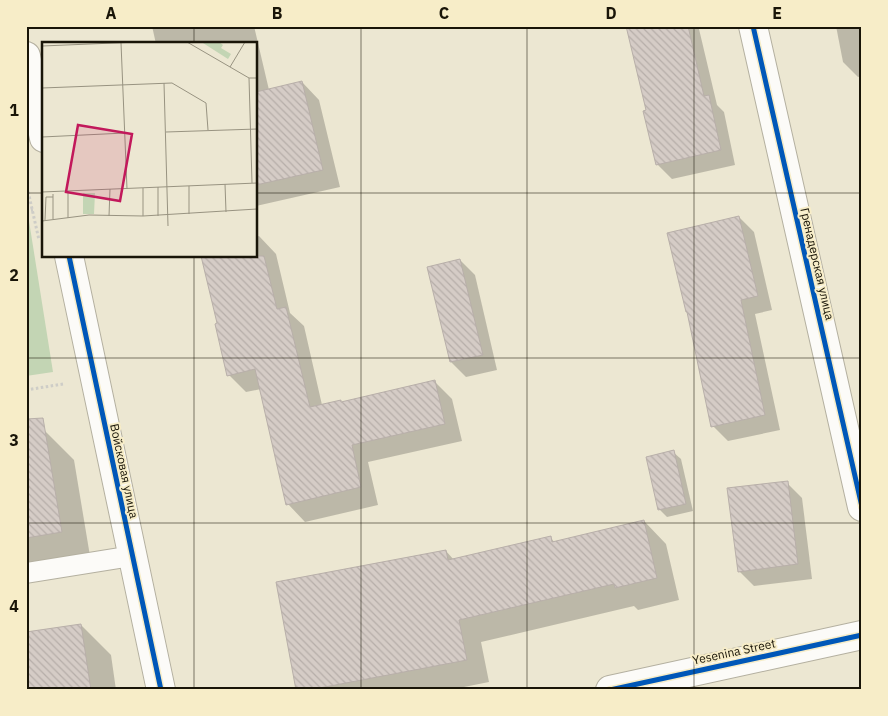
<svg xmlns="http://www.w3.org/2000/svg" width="888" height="716" font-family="'IBM Plex Sans',sans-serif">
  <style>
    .park { fill: #c3d5b4 }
    .shadow { fill: #0003 }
    .building { fill: url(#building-back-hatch); stroke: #b8afa9 }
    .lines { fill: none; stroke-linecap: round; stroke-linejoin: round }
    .lane-casing { stroke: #b4b0a0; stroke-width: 22 }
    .street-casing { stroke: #b4b0a0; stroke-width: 30 }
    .path { stroke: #cecdc7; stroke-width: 3; stroke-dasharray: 2.5 2.5; stroke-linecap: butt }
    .lane { stroke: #fcfbf8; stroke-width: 20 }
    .street { stroke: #fcfbf8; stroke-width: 28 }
    .cycleway-casing { stroke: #f7edc8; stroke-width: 8 }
    .cycleway { stroke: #0057b8; stroke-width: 5 }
    .grid { fill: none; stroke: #191508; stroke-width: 1; stroke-opacity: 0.55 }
    .labels { text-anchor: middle; stroke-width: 4; stroke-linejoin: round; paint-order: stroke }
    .street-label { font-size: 12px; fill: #191508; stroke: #f7edc8 }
    .inset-road { fill: none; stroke: #989381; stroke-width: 1 }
    .view { fill: #c2185b; fill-opacity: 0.15; stroke: #c2185b; stroke-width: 2.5 }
    .inset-edge { fill: none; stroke: #191508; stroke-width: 2.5 }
    .neatline { fill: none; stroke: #191508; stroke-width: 2 }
    .grid-label { font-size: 16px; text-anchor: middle; font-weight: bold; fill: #191508 }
  </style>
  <defs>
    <pattern id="building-back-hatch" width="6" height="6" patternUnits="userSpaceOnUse" patternTransform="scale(1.25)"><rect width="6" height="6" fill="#d5ccc6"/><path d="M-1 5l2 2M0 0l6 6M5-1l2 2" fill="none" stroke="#b6aea9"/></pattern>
  </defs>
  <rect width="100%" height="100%" fill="#ece7d2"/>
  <polygon class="park" points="29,221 53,372 26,376 26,222"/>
  <g class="shadow">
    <polygon points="152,26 254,26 269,90 302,82 319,100 340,187 256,206 256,44 156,44"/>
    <polygon points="628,26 697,26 699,29 717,105 724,112 735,165 672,179 657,164 647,111"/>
    <polygon points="836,26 862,26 862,76 858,77 843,62"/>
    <polygon points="26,216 29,229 26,229"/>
    <polygon points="739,217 754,232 772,310 755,314 780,430 728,441 713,426"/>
    <polygon points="259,236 276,254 290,313 304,326 322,405 340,401 342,403 435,382 452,399 462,441 368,462 378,505 305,522 288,504 261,389 246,392 229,375 256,256 256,237"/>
    <polygon points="460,260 475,275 497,370 466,377 451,362 429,267"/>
    <polygon points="44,430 74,460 91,562 26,572 26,433"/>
    <polygon points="673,452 681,459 693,511 667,517 659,509"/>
    <polygon points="787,483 802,498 812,579 754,586 739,571"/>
    <polygon points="644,521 666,544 679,600 638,610 634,606 481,642 489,682 449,690 297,690 446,551 454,560 551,538 555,543"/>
    <polygon points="81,625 111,655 116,690 26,690"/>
  </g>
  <g class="building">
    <polygon points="626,26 688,26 704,96 709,95 721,150 656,165 643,111 646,110"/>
    <polygon points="302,81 323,170 256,185 256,92"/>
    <polygon points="739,216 758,296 741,300 765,415 711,427 687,312 686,312 667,233"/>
    <polygon points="201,256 264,256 277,309 286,307 310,407 341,400 341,402 435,380 445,424 352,445 361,487 286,505 255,369 227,376 215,324 217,323"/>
    <polygon points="460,259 483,355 450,362 427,267"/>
    <polygon points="43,418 62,532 26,538 26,419"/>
    <polygon points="674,450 686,504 658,510 646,457"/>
    <polygon points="788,481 798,564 738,572 727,488"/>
    <polygon points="644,520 657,578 615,588 614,584 459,620 467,660 309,690 296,690 276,582 446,550 448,560 551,536 552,542"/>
    <polygon points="81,624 91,690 26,690 26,632"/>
  </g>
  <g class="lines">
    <defs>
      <polyline id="lane" points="26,573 132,556"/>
      <g id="street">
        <polyline points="753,26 862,507"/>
        <polyline points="26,56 44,138"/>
        <polyline points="69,256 161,690"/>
        <polyline points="610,690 862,635"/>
      </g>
    </defs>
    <use href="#lane" class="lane-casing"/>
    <use href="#street" class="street-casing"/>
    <g class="path">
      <polyline points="26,182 39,240"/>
      <polyline points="26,211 33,210"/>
      <polyline points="26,390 63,384"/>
    </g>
    <use href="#lane" class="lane"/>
    <use href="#street" class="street"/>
    <defs>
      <g id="cycleway">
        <polyline points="753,26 862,507"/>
        <polyline points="69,256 161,690"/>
        <polyline points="610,690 862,635"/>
      </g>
    </defs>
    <use href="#cycleway" class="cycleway-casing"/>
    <use href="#cycleway" class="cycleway"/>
  </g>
  <path class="grid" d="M194,26V44M361,26V690M527,26V690M694,26V690M26,193H44M256,193H862M194,256V690M26,358H862M26,523H862"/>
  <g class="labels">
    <g class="street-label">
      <text transform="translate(817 264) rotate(77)" y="4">Гренадерская улица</text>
      <text transform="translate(124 471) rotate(78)" y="4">Войсковая улица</text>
      <text transform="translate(734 652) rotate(-12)" y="4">Yesenina Street</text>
    </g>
  </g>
  <g transform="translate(42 42)">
    <rect width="215" height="215" fill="#ece7d2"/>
    <path d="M177,0L181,3L179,6L189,12L186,17L161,1ZM41,151H53L52,172H41Z" fill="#c3d5b4"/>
    <path class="inset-road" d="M145,0L207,36H215M79,1L85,147M0,4L96,0M188,25L203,0M207,36L210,141M122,41L126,184M0,46L130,41L164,61L166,88M124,90L215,87M0,95L83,91M183,142L184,170M147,144V172M101,146V174L215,167M0,150L215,141M67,174L68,147M116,174V145M26,176V149M11,177V152M3,178L4,155H11M0,179L47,173L101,174"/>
    <path class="view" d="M36,83L90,92L78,159L24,150Z"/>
    <rect width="215" height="215" class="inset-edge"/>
  </g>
  <rect width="888" height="716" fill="none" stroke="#f7edc8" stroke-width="55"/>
  <rect x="28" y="28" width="832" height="660" class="neatline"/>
  <g class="grid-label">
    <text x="111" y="19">A</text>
    <text x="277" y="19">B</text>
    <text x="444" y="19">C</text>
    <text x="611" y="19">D</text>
    <text x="777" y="19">E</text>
    <text x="14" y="116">1</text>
    <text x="14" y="281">2</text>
    <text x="14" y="446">3</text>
    <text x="14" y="612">4</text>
  </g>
</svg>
